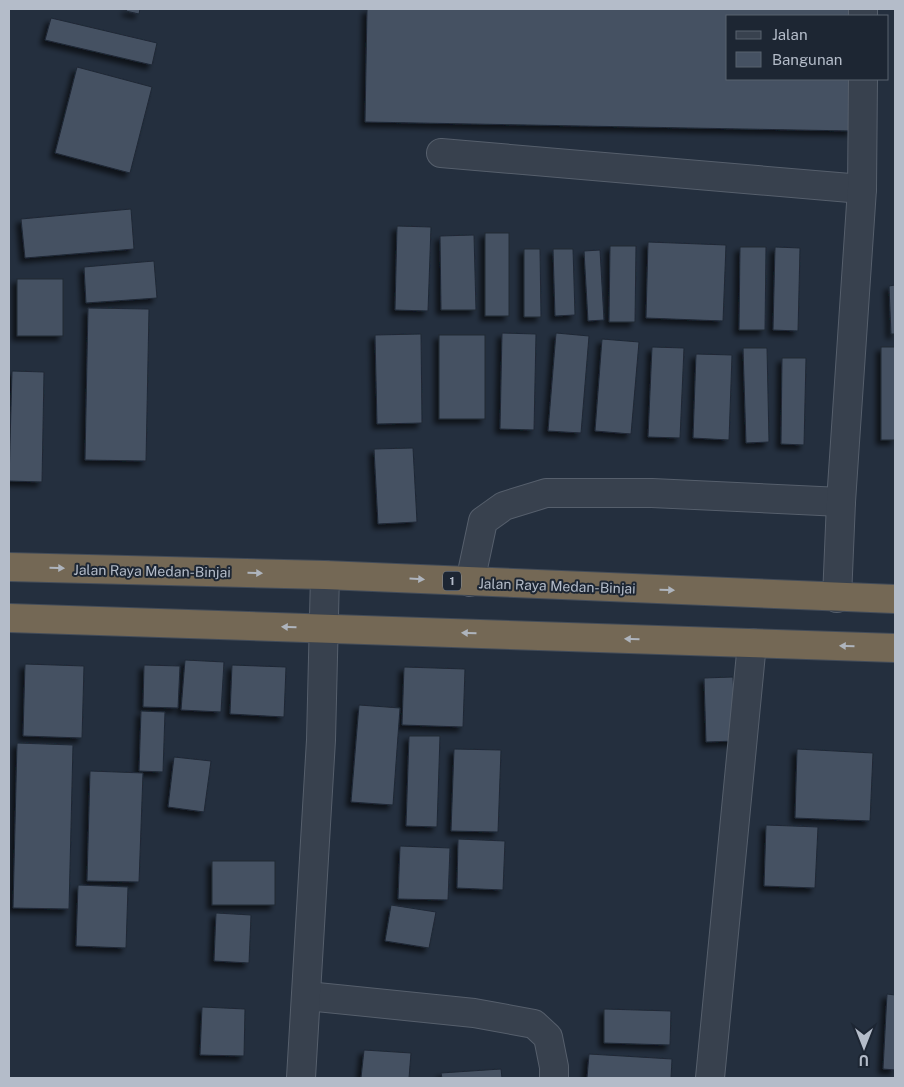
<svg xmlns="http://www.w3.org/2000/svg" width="904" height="1087" font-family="'Public Sans',sans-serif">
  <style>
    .building { fill: #455162; stroke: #1f2835; filter: url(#shadow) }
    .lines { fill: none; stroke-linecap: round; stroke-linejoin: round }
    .minor-casing { stroke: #565f6c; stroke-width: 30 }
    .highway-casing { stroke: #434c59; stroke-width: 30 }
    .minor { stroke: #38414e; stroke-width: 28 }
    .highway { stroke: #746855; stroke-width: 28 }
    .oneway { fill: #aeb4bd }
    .labels { text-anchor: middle; stroke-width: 4; stroke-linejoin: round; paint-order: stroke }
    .shield { fill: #1d2633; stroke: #878f9c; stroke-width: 1 }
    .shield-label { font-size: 12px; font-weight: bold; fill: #b4bcc9 }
    .street-label { font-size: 14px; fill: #b4bcc9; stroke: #1d2633 }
  </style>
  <defs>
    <filter id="shadow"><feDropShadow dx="-4.5" dy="4.5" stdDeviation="2.5" flood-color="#0009"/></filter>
  </defs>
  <rect width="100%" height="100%" fill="#242f3e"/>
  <g class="building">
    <polygon points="127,9 140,9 139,14 126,11"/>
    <polygon points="367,9 854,9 854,16 728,16 728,79 853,79 852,131 365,122"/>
    <polygon points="51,18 157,43 152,65 45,40"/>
    <polygon points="77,67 152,87 130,173 55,153"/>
    <polygon points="131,209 134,249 25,258 21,219"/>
    <polygon points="397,226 431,227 428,311 395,310"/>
    <rect x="485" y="233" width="24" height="83"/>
    <polygon points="474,235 476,310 441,310 440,236"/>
    <polygon points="648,242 726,245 723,321 646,318"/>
    <polygon points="610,246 636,246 635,322 609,322"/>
    <polygon points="740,247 766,247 765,330 739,330"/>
    <polygon points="775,247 800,248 798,331 773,330"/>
    <polygon points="524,249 540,249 541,317 524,317"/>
    <polygon points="553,249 573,249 575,315 555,316"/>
    <polygon points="600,250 604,320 588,321 584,251"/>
    <polygon points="154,261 157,298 86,303 84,267"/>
    <rect x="17" y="279" width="46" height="57"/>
    <polygon points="895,285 895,334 891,334 889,286"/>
    <polygon points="88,308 149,309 146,461 85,460"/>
    <polygon points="502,333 536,334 534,430 500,429"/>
    <polygon points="556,333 589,336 581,433 548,431"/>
    <polygon points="421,334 422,423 377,424 375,335"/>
    <rect x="439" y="335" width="46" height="84"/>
    <polygon points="602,339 639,342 631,434 595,431"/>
    <polygon points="652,347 684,348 680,438 648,437"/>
    <rect x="881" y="347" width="14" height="93"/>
    <polygon points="743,348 767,348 769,442 746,443"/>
    <polygon points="696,354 732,355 729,440 693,438"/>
    <polygon points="782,358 806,358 804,445 781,444"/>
    <polygon points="12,371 44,372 42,482 9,481"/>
    <polygon points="413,448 417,522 378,524 374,449"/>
    <polygon points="185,660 224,662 221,712 181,710"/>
    <polygon points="25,664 84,666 82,738 23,736"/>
    <polygon points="144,665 180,666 178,708 143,707"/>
    <polygon points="232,665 286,667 284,717 230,714"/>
    <polygon points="404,667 465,669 463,727 402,725"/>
    <polygon points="733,677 736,741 706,742 704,678"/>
    <polygon points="359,705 400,708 393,805 351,802"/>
    <polygon points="141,711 165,712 163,772 139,771"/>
    <polygon points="409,736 440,736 437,827 406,826"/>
    <polygon points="17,743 73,745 69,909 13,908"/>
    <polygon points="454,749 501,750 498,832 451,831"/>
    <polygon points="797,749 873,753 870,821 795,818"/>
    <polygon points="174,757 211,761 204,812 168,807"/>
    <polygon points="90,771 143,773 139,882 87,881"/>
    <polygon points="766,825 818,827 815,888 764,886"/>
    <polygon points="458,839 505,841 503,890 457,888"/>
    <polygon points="400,846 450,848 448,900 398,899"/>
    <rect x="212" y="861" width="63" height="44"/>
    <polygon points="78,885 128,887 126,948 76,946"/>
    <polygon points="391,905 436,912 429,948 385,941"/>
    <polygon points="216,913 251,915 249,963 214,961"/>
    <polygon points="887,994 895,995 895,1070 883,1069"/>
    <polygon points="202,1007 245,1009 244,1056 200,1055"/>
    <polygon points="604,1009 671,1011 670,1045 604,1043"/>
    <polygon points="364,1050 411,1053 409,1078 361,1078"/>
    <polygon points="589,1054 672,1059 671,1078 587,1078"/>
    <polygon points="501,1069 502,1078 442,1078 441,1073"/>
  </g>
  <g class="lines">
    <defs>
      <g id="minor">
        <polyline points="863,16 863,9"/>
        <polyline points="441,153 862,189"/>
        <polyline points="470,582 483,521 504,506 546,493 652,493 841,502"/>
        <polyline points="837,598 841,502 862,189 863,79"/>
        <polyline points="307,996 474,1013 534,1024 548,1037 554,1067 554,1078"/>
        <polyline points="301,1078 321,740 325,575"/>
        <polyline points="710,1078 752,643"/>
      </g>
      <g id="highway">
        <polyline points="9,567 325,575 895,599"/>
        <polyline points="9,618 895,648"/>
      </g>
    </defs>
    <use href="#minor" class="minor-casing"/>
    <use href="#highway" class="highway-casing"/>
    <use href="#minor" class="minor"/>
    <use href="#highway" class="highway"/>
  </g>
  <defs><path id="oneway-solid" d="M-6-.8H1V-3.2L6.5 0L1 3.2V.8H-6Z" transform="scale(1.25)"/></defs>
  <g class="oneway">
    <use href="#oneway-solid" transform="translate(57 568) rotate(1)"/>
    <use href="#oneway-solid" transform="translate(255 573) rotate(1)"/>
    <use href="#oneway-solid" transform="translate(417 579) rotate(3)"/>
    <use href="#oneway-solid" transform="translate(667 590) rotate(2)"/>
    <use href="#oneway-solid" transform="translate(289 627) rotate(-178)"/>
    <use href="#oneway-solid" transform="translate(469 633) rotate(-178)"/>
    <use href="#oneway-solid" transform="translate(632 639) rotate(-178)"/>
    <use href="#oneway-solid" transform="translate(847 646) rotate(-178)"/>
  </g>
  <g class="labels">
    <rect class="shield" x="443" y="571.5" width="18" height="19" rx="4"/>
    <g class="shield-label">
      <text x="452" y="585">1</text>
    </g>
    <g class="street-label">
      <text transform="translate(152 571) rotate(1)" y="5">Jalan Raya Medan-Binjai</text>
      <text transform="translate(557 586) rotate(2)" y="5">Jalan Raya Medan-Binjai</text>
    </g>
  </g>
  <rect width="904" height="1087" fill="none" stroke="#b4bcc9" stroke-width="20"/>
  <rect x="726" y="15" width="162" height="65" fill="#1d2633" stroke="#59626f"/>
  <rect x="736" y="31" width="25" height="8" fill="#38414e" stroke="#59626f"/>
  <text x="772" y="40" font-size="15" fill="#b4bcc9">Jalan</text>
  <rect x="736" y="52" width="25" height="15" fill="#455162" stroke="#59626f"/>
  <text x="772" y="65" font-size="15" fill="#b4bcc9">Bangunan</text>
  <g transform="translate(864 1047) rotate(180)" stroke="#1d2633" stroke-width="4" paint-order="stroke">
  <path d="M0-4L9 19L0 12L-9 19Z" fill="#b4bcc9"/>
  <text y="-8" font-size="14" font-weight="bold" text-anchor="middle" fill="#b4bcc9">U</text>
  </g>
</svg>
